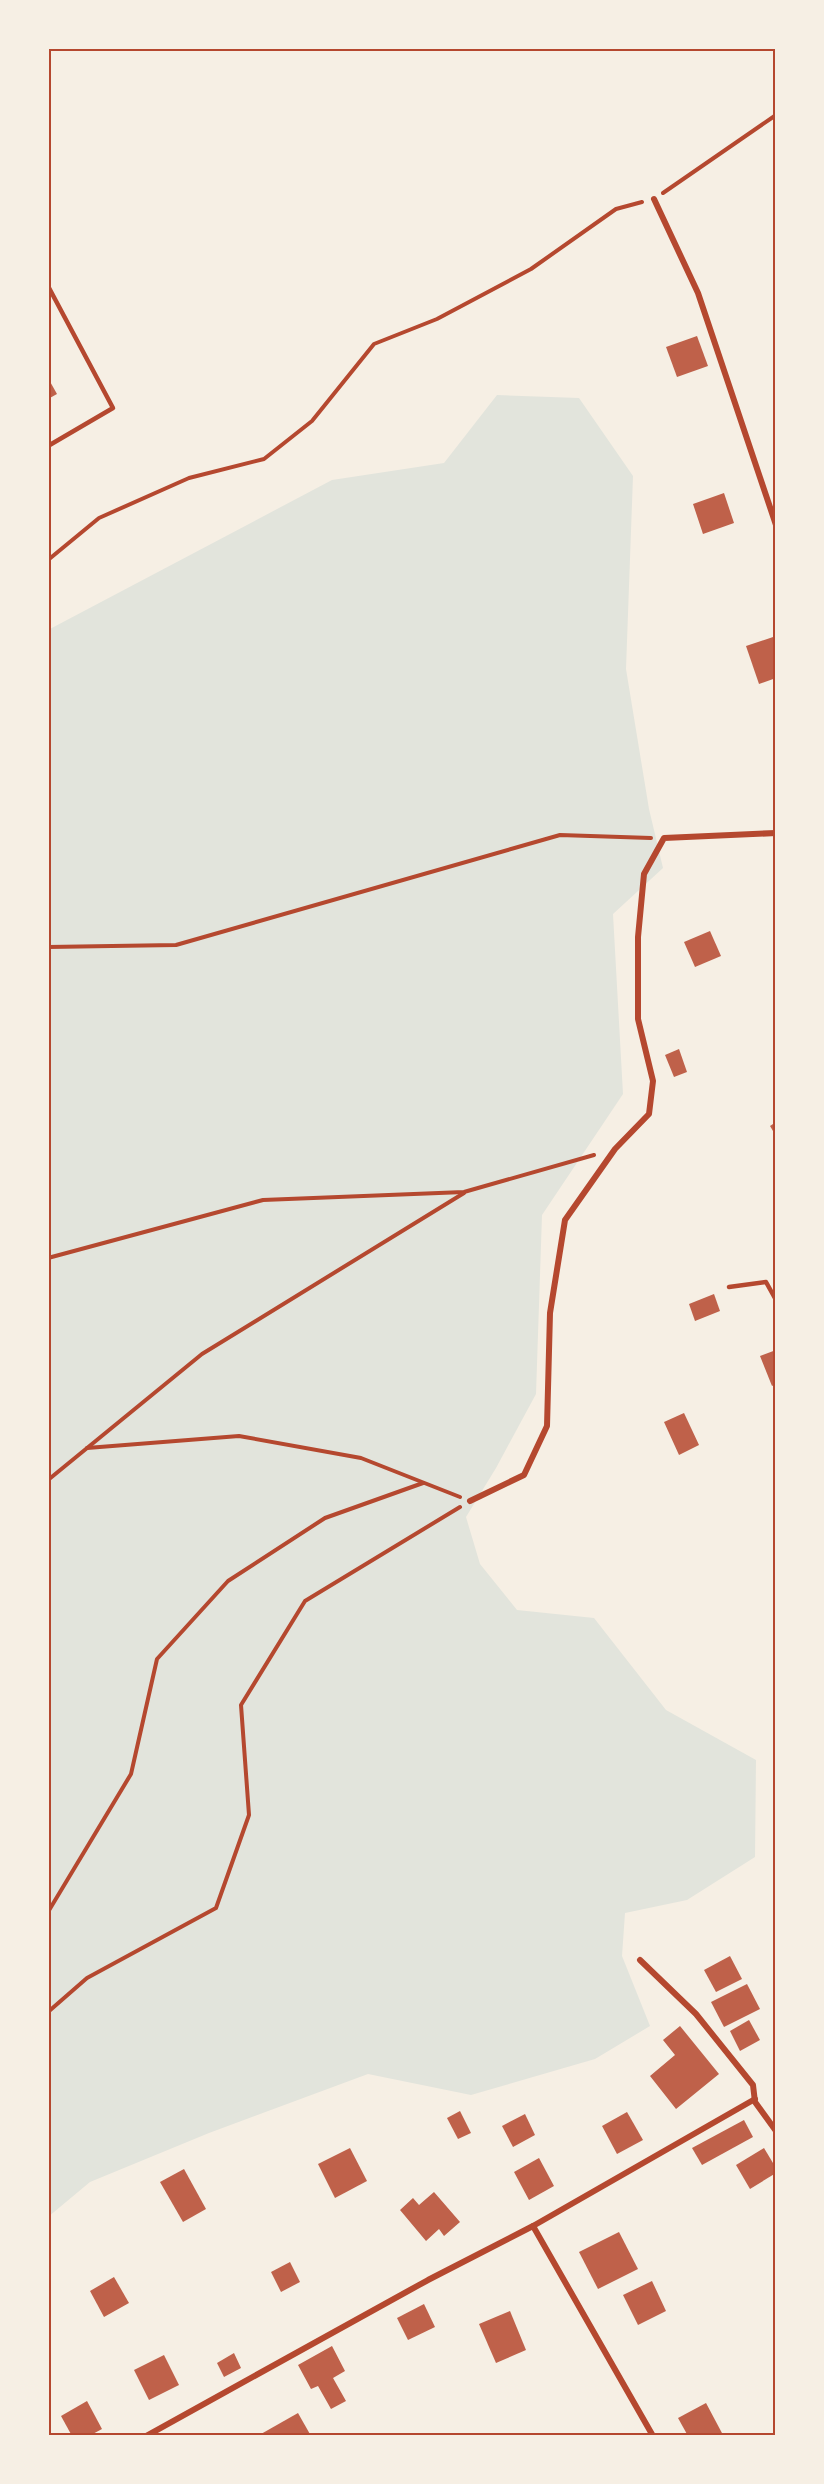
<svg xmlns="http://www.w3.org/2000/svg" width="824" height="2484" font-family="Raleway,sans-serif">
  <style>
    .green { fill: #e2e4dc }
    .building { fill: #bf614a }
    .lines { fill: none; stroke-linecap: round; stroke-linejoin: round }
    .path { stroke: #b5482f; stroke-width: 4 }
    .service { stroke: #b5482f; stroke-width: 4.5 }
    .minor { stroke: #b5482f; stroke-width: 6 }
    .neatline { fill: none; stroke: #b5482f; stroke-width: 2 }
  </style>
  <rect width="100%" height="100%" fill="#f6efe4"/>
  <polygon class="green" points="497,395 579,398 633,476 626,669 649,809 663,868 613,914 623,1094 542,1215 536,1394 496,1468 466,1517 480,1564 517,1610 594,1618 666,1710 756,1760 755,1857 687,1900 625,1913 622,1956 650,2026 595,2059 471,2095 368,2074 209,2133 90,2182 48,2217 48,630 332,480 444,463"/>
  <g class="building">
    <polygon points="697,336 708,366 677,377 666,347"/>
    <polygon points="48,378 57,394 48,399"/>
    <polygon points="724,493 734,523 703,534 693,504"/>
    <polygon points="776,636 776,678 759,684 746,646"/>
    <polygon points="710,931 721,956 695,967 684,942"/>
    <polygon points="679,1049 687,1072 674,1077 665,1055"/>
    <polygon points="776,1122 776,1136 770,1126"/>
    <polygon points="714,1294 720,1311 695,1321 689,1304"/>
    <polygon points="776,1350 776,1384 772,1386 760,1356"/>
    <polygon points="684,1413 699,1445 679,1455 664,1422"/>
    <polygon points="730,1956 742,1979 716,1992 704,1970"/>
    <polygon points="747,1984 760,2009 724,2027 711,2002"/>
    <polygon points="749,2020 760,2040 740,2051 730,2031"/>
    <polygon points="680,2026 719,2074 676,2109 650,2076 675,2055 663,2040"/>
    <polygon points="460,2111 471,2133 458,2139 447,2118"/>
    <polygon points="627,2112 643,2140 617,2154 602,2126"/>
    <polygon points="525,2114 535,2135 513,2147 502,2126"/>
    <polygon points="744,2120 753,2137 702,2165 692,2148"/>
    <polygon points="350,2148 367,2181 335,2198 318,2164"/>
    <polygon points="764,2148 776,2168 776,2173 750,2189 736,2165"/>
    <polygon points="539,2158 554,2186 529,2200 514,2172"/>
    <polygon points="184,2169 206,2209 183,2222 160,2182"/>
    <polygon points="434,2192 460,2222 444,2236 439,2229 426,2241 400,2210 413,2198 419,2205"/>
    <polygon points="619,2232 638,2269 598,2289 579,2252"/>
    <polygon points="290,2262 300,2282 281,2292 271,2272"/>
    <polygon points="114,2277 129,2303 104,2317 90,2291"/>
    <polygon points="652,2281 666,2311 638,2325 623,2295"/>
    <polygon points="424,2304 435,2327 408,2340 397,2318"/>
    <polygon points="510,2311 526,2350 496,2363 479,2324"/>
    <polygon points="332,2346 345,2371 333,2378 346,2401 331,2409 318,2386 311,2389 298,2365"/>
    <polygon points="234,2353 241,2368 224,2377 217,2363"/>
    <polygon points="164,2355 179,2385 149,2400 134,2370"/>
    <polygon points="87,2401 102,2429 89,2436 72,2436 61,2416"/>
    <polygon points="706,2403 723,2435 688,2436 678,2418"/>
    <polygon points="298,2413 311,2436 262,2436 261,2434"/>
  </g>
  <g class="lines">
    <g class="path">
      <polyline points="663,193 776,115"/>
      <polyline points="48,560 99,518 189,478 264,459 312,421 374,344 437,319 531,269 616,209 642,202"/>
      <polyline points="48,947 176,945 560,835 651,838"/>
      <polyline points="48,1258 263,1200 464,1192 594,1155"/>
      <polyline points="87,1448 239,1436 361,1458 460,1497"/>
      <polyline points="48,1480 202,1354 464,1193"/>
      <polyline points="48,1912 131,1774 157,1659 228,1581 325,1518 423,1483"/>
      <polyline points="48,2012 87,1978 216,1908 249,1815 241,1705 305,1601 460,1507"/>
    </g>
    <g class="service">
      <polyline points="48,286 113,408 48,446"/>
      <polyline points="729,1287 766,1282 776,1300"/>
    </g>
    <g class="minor">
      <polyline points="654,199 698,293 776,525"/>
      <polyline points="470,1501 524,1475 547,1426 550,1313 565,1220 615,1149 649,1114 653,1081 638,1019 638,937 644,874 664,838 776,833"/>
      <polyline points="640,1960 696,2014 753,2085 755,2102 776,2131"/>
      <polyline points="146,2436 428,2280 533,2226"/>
      <polyline points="653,2436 533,2226 755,2099"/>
    </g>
  </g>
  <rect width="824" height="2484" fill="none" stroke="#f6efe4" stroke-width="99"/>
  <rect x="50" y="50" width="724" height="2384" class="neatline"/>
</svg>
